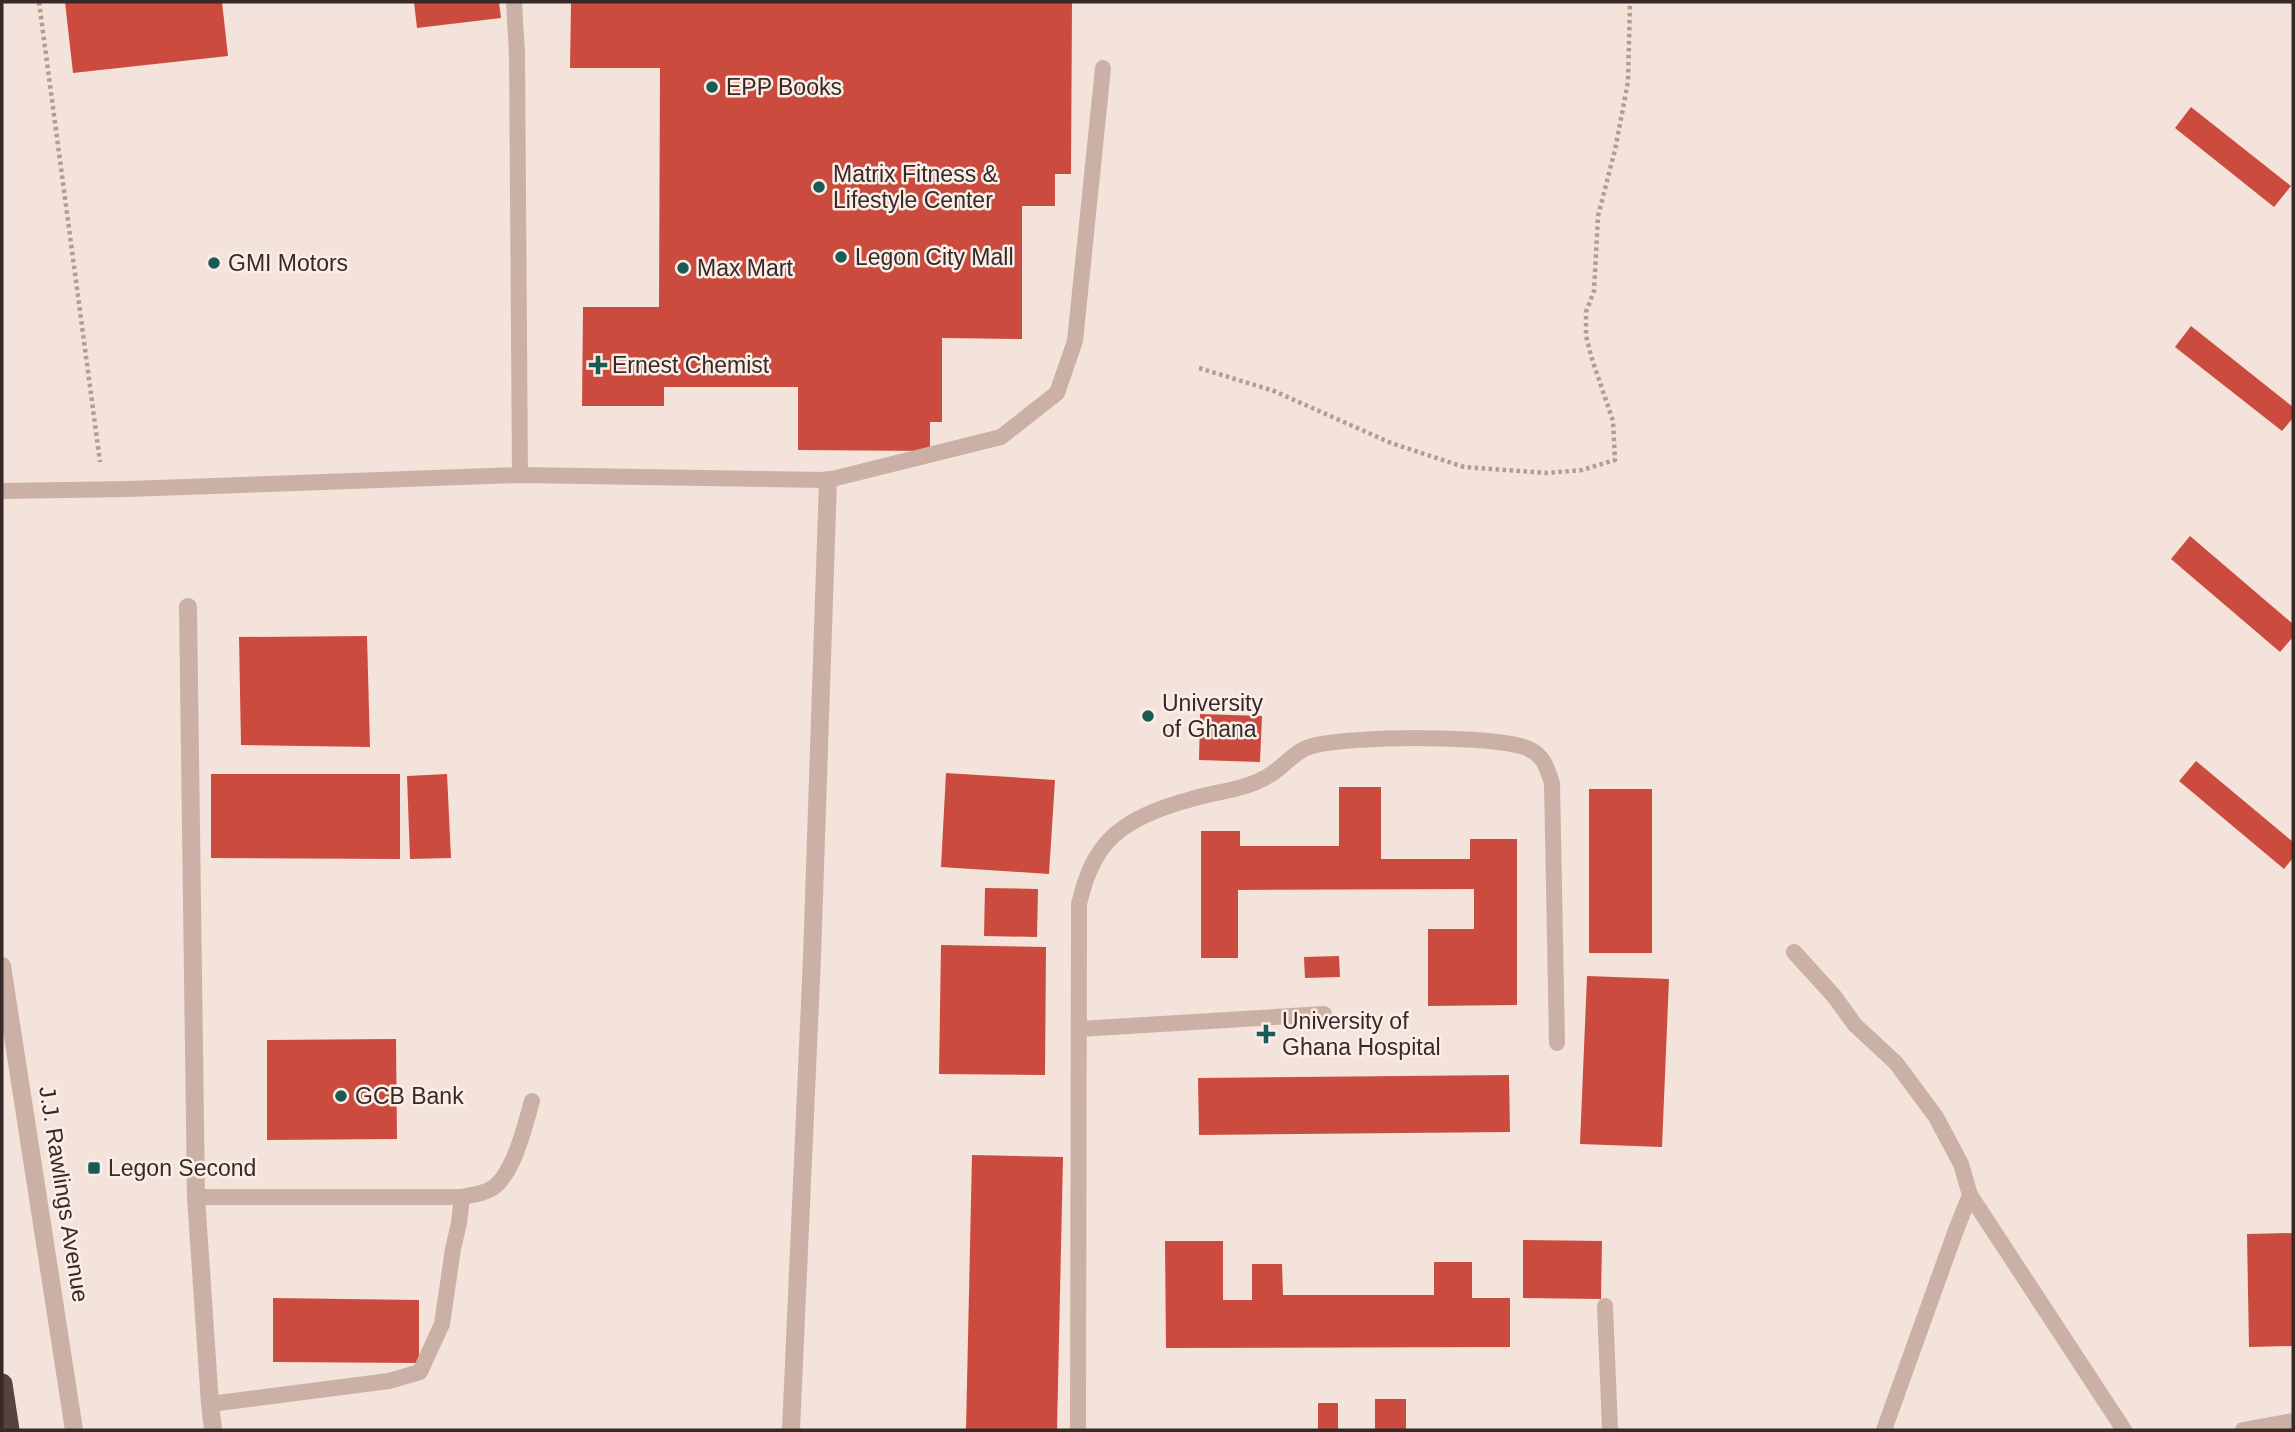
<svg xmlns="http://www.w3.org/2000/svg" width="2295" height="1432" font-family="Helvetica,sans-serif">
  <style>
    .building { fill: #cb4c3f }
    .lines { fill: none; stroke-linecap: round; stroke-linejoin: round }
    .path { stroke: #b79b90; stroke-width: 4.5; stroke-dasharray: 3.5 3.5; stroke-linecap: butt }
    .lane { stroke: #cbb1a5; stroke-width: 16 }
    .street { stroke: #cbb1a5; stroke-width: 18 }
    .highway { stroke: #58423e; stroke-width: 21 }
    .poi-dot { fill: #1b5a55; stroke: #faeee7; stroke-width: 2.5 }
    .labels { text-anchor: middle; stroke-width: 5; stroke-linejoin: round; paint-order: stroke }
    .poi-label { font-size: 23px; fill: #372927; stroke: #faeee7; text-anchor: start }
    .street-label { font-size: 23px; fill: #372927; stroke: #faeee7 }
  </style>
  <rect width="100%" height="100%" fill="#f3e3da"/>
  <g class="building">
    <polygon points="65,2 222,2 228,56 73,73"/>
    <polygon points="414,2 499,2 501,18 417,28"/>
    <polygon points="571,2 1072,2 1071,174 1055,174 1055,206 1022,206 1022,339 942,338 942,422 930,422 930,451 798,450 798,387 664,387 664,406 582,406 583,307 659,307 660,68 570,68"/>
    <polygon points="2191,107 2291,186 2274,207 2175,128"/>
    <polygon points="2191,326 2293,407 2293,418 2282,431 2175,347"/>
    <polygon points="2190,536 2293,624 2293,637 2280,652 2171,559"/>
    <polygon points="367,636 370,747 241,745 239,637"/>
    <polygon points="1200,714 1262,716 1260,762 1199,760"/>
    <polygon points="2196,761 2293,842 2293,858 2284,869 2179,781"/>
    <polygon points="946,773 1055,780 1049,874 941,867"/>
    <polygon points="211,774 400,774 400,859 211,858"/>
    <polygon points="447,774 451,858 410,859 407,776"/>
    <polygon points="1339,787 1381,787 1381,859 1470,859 1470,839 1517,839 1517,1005 1428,1006 1428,929 1474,929 1474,889 1238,890 1238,958 1201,958 1201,831 1240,831 1240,846 1339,846"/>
    <rect x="1589" y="789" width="63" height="164"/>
    <polygon points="985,888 1038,889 1037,937 984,936"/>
    <polygon points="941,945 1046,947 1045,1075 939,1074"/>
    <polygon points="1339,956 1340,977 1305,978 1304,957"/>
    <polygon points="1587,976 1669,979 1662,1147 1580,1144"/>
    <polygon points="396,1039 397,1139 267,1140 267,1040"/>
    <polygon points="1509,1075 1510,1132 1199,1135 1198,1078"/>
    <polygon points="972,1155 1063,1157 1057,1430 966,1430"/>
    <polygon points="2293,1233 2293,1346 2249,1347 2247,1234"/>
    <polygon points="1523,1240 1602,1241 1601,1299 1523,1298"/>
    <polygon points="1165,1241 1223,1241 1223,1300 1252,1300 1252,1264 1282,1264 1283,1295 1434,1295 1434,1262 1472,1262 1472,1298 1510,1298 1510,1347 1166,1348"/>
    <polygon points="273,1298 419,1300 419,1363 273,1362"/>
    <rect x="1375" y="1399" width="31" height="31"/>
    <rect x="1318" y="1403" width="20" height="27"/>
  </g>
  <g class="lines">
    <g class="path">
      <polyline points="39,2 100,462"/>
      <polyline points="1199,368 1274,391 1391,443 1464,467 1547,473 1582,470 1615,460 1613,421 1592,359 1586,336 1586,312 1594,291 1598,216 1615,150 1628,82 1630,2"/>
    </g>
    <g class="lane">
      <polyline points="514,2 517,54 520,475"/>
      <polyline points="2,491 128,489 520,475 828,480 1001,437 1057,393 1075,341 1103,68"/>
      <polyline points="1794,952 1834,996 1855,1025 1896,1063 1936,1117 1961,1164 1970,1195 1956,1230 1884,1430"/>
      <polyline points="1079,1029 1324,1014"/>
      <polyline points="1970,1195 2124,1430"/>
      <path d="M196,1197H462C470,1195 481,1194 489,1190C513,1179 525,1125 532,1101"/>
      <polyline points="1605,1306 1610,1430"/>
      <polyline points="210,1404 389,1381 420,1372 442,1324 453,1249 459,1223 462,1197"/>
      <path d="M1078,1430L1079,904C1086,874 1097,846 1123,828C1143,814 1169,805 1192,799C1218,791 1245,790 1268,776C1283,768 1295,750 1312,746C1348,736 1497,734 1529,749C1544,756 1547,768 1552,783L1557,1043"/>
      <polyline points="2243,1430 2293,1421"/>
    </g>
    <g class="street">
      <polyline points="188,607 196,1197 210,1404 213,1430"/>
      <polyline points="2,966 74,1430"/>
      <polyline points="791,1430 812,957 828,480"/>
    </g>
    <polyline class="highway" points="2,1384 9,1430"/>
  </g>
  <g class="poi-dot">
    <circle cx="712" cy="87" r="7"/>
    <circle cx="819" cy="187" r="7"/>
    <circle cx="841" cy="257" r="7"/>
    <circle cx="214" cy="263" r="7"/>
    <circle cx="683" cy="268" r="7"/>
    <path d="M594.5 354.5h7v7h7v7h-7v7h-7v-7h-7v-7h7z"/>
    <circle cx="1148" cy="716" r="7"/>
    <path d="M1262.5 1023.5h7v7h7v7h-7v7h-7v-7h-7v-7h7z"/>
    <circle cx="341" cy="1096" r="7"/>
    <rect x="87" y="1161" width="14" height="14" rx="3.5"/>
  </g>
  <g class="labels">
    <g class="poi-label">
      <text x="726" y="95">EPP Books</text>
      <text x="833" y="182">Matrix Fitness &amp;<tspan x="833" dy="26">Lifestyle Center</tspan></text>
      <text x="855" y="265">Legon City Mall</text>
      <text x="228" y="271">GMI Motors</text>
      <text x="697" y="276">Max Mart</text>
      <text x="612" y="373">Ernest Chemist</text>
      <text x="1162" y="711">University<tspan x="1162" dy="26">of Ghana</tspan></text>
      <text x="1282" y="1029">University of<tspan x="1282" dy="26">Ghana Hospital</tspan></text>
      <text x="355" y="1104">GCB Bank</text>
      <text x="108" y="1176">Legon Second</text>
    </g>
    <g class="street-label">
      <text transform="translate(64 1194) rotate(81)" y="8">J.J. Rawlings Avenue</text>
    </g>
  </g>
  <rect width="2295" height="1432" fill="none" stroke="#372927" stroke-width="7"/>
</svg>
